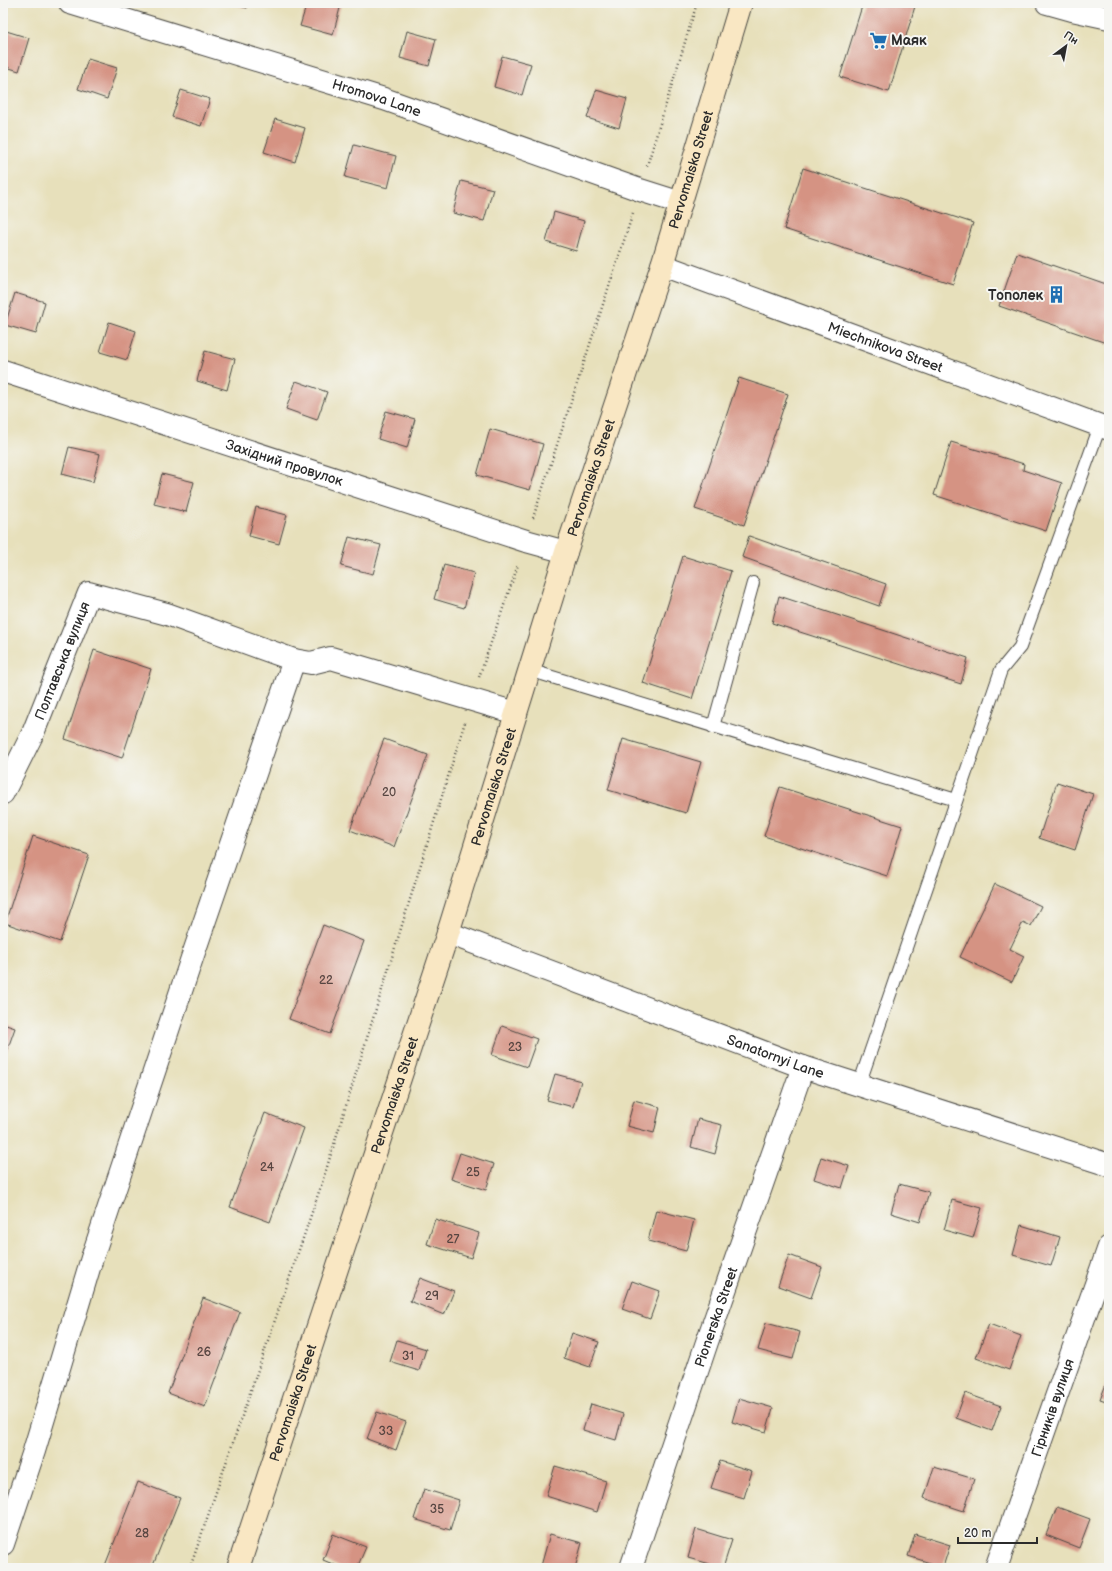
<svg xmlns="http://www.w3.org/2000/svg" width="1112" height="1571" font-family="'Balsamiq Sans',sans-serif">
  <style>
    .building { fill: #d59383 }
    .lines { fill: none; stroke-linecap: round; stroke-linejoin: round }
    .service-casing { stroke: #474641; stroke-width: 14 }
    .minor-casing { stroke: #474641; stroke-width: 24 }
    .secondary-casing { stroke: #474641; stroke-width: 24 }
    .path { stroke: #474641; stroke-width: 2.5; stroke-dasharray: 1 3; stroke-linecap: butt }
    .service { stroke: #fff; stroke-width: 12 }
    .minor { stroke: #fff; stroke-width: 22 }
    .secondary { stroke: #f9e7c3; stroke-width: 22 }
    .labels { text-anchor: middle; stroke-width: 4; stroke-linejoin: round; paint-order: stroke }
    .number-label { font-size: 12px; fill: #564541 }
    .poi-label { font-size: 14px; font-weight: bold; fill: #2b2b2b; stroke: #f6f6f2; text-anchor: start }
    .street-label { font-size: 14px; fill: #2b2b2b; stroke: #f6f6f2 }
  </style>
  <rect width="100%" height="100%" fill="#f6f6f2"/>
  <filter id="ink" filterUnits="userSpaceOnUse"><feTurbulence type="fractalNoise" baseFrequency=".025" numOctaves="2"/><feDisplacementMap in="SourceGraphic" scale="8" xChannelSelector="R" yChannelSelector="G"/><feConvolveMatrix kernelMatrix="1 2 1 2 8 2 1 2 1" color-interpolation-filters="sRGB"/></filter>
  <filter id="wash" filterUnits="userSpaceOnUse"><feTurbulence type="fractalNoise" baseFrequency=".012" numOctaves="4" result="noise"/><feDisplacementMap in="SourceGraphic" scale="16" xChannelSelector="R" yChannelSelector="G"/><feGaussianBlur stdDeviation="0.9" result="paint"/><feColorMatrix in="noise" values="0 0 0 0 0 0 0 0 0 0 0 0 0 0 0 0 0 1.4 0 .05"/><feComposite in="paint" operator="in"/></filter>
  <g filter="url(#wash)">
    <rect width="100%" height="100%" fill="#e7e0bb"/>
    <g id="blocks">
      <g class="building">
        <polygon points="229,3 249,3 247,8"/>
        <polygon points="307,3 341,4 333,35 300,26"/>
        <polygon points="863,3 916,3 889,92 840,77"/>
        <polygon points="3,30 29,38 19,71 3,66"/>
        <polygon points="407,31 436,39 429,66 400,58"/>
        <polygon points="502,56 531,64 522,95 494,87"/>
        <polygon points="88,59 117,68 107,99 78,89"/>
        <polygon points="181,90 210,99 201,126 172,117"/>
        <polygon points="596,90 627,99 619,128 587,118"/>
        <polygon points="275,119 305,128 295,162 264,152"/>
        <polygon points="354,145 396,156 388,188 345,177"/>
        <polygon points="803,168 973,223 953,284 784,229"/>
        <polygon points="461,181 493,189 484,221 453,213"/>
        <polygon points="554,212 584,221 576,251 546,242"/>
        <polygon points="1017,253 1109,285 1109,344 999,306"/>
        <polygon points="15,293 45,302 36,334 5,325"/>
        <polygon points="109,322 136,331 127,360 100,352"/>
        <polygon points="205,351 235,359 227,390 197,381"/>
        <polygon points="739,378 788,394 744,525 695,509"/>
        <polygon points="296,381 327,392 317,420 286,409"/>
        <polygon points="386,411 415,419 407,448 378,439"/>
        <polygon points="490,429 543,444 530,490 477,475"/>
        <polygon points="951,442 1024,464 1023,470 1062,483 1046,531 934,495"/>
        <polygon points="69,447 100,454 93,482 62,474"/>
        <polygon points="162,474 194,482 186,512 154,504"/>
        <polygon points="256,507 287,515 279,544 249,536"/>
        <polygon points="749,536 886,584 879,606 742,557"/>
        <polygon points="349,537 381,545 373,574 341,566"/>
        <polygon points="683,556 731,571 692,699 643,683"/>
        <polygon points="444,565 474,573 464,608 434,599"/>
        <polygon points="779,596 968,658 961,684 772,623"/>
        <polygon points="94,650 151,669 122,758 65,739"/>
        <polygon points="384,739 428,755 394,847 350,830"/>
        <polygon points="623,739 701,762 686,813 608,790"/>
        <polygon points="1057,782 1093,794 1075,850 1039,838"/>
        <polygon points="780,787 902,826 887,876 764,836"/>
        <polygon points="33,836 89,855 60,942 5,923"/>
        <polygon points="995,884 1041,906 1031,926 1023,922 1010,949 1024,956 1012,982 960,957"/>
        <polygon points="323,925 364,941 330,1034 289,1019"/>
        <polygon points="3,1024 15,1028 3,1062"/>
        <polygon points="502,1026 537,1039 527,1067 492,1055"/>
        <polygon points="555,1074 581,1081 573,1107 547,1100"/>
        <polygon points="634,1100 660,1107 654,1133 627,1126"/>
        <polygon points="265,1113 304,1128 270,1222 230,1207"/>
        <polygon points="698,1119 722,1125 715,1154 691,1147"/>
        <polygon points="460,1153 494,1164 486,1190 451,1179"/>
        <polygon points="821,1157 849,1166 842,1188 814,1179"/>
        <polygon points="899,1184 929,1192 920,1222 891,1213"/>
        <polygon points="952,1200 982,1208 973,1238 944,1230"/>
        <polygon points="656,1210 694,1220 686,1251 648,1241"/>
        <polygon points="435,1219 479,1233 471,1258 427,1244"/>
        <polygon points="1021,1225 1060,1237 1051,1266 1013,1255"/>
        <polygon points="789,1255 822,1267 811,1298 778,1286"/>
        <polygon points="420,1278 454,1291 444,1315 410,1301"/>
        <polygon points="632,1281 660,1291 650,1319 622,1309"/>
        <polygon points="203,1298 240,1312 205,1407 168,1393"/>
        <polygon points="766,1323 800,1332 793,1359 758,1350"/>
        <polygon points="989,1324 1021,1336 1009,1370 976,1358"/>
        <polygon points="572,1333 599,1342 590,1367 564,1358"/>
        <polygon points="397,1340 426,1349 419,1371 390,1362"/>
        <polygon points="1109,1376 1109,1403 1100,1400"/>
        <polygon points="965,1393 1001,1406 992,1431 956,1418"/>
        <polygon points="739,1398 773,1408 766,1432 732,1422"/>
        <polygon points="591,1404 623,1414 616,1440 583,1430"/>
        <polygon points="377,1412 406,1422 396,1450 367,1439"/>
        <polygon points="720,1461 752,1471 744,1498 711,1488"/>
        <polygon points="555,1466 606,1481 597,1512 546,1496"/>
        <polygon points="934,1467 974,1479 964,1511 924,1498"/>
        <polygon points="138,1482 180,1498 152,1568 104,1568"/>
        <polygon points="424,1489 459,1500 450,1530 414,1519"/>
        <polygon points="1057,1507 1090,1519 1079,1548 1046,1535"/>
        <polygon points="696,1529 732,1540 723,1568 688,1558"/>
        <polygon points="333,1534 366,1547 357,1568 342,1568 323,1560"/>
        <polygon points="550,1534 582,1543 575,1568 549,1568 541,1566"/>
        <polygon points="915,1534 950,1545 943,1567 908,1556"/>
      </g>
    </g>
  </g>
  <g filter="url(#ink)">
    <use href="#blocks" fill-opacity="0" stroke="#474641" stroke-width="1"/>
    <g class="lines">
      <defs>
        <g id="service">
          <polyline points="529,670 956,800"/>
          <polyline points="713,727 753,583"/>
          <polyline points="859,1085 1001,670 1020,647 1100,426"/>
        </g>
        <g id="minor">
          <path id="s1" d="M70,3L384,99L640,190L681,203"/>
          <polyline points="1047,3 1072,10 1109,18"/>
          <path id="s2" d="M662,265L1109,429"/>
          <path id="s3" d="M3,371L526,541L566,552"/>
          <path id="s4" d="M3,793L33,733L89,593L167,614L294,660"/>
          <path id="s5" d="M448,933L803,1067L1109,1165"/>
          <polyline points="3,1544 34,1451 92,1258 192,958 294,660 311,663 331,658 516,713"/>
          <path id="s6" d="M631,1568L707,1342L803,1067"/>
          <path id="s7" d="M996,1568L1109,1247"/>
        </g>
        <g id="secondary">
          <path id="s8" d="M238,1568L448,933L566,552L662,265L741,3"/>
        </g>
      </defs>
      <use href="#service" class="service-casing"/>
      <use href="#minor" class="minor-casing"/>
      <use href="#secondary" class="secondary-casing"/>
      <g class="path">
        <polyline points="647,166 697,3"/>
        <polyline points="533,518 633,213"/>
        <polyline points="479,677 518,565"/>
        <polyline points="190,1568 322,1183 465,722"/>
      </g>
      <use href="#service" class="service"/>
      <use href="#minor" class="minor"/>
      <use href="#secondary" class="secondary"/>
    </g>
  </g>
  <defs>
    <symbol id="supermarket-bare" viewBox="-9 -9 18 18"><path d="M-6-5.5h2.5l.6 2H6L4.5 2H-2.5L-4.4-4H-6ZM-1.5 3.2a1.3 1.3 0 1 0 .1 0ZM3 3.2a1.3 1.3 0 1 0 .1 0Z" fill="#1f6fb2" stroke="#f6f6f2" stroke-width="2.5" paint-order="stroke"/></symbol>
    <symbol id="building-bare" viewBox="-9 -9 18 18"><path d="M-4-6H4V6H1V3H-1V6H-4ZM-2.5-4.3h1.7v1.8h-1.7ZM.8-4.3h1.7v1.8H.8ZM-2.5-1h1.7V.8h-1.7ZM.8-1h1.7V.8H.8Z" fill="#1f6fb2" stroke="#f6f6f2" stroke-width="2.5" paint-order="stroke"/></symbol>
  </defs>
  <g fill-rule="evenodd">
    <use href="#supermarket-bare" x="866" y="28" width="25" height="25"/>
    <use href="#building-bare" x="1044" y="282" width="25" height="25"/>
  </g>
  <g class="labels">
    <g class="number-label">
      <text x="389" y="796">20</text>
      <text x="326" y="984">22</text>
      <text x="515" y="1051">23</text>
      <text x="267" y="1171">24</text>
      <text x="473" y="1176">25</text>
      <text x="453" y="1243">27</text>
      <text x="432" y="1300">29</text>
      <text x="204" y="1356">26</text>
      <text x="408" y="1360">31</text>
      <text x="386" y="1435">33</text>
      <text x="437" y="1513">35</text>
      <text x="142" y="1537">28</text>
    </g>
    <g class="poi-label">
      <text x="891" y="45">Маяк</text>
      <text x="1043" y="300" text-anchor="end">Тополек</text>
    </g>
    <g class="street-label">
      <text dy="5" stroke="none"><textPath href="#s1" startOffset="321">Hromova Lane</textPath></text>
      <text dy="5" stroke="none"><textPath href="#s8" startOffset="1470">Pervomaiska Street</textPath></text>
      <text dy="5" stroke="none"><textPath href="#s2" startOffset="238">Miechnikova Street</textPath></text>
      <text dy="5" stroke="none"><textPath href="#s3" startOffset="296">Західний провулок</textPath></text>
      <text dy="5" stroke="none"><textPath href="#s8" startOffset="1146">Pervomaiska Street</textPath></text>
      <text dy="5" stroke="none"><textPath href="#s4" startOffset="145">Полтавська вулиця</textPath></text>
      <text dy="5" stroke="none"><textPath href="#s8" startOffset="822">Pervomaiska Street</textPath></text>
      <text dy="5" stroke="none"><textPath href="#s5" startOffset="350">Sanatornyi Lane</textPath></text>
      <text dy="5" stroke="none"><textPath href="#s8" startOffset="498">Pervomaiska Street</textPath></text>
      <text dy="5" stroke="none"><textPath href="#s6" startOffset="265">Pionerska Street</textPath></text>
      <text dy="5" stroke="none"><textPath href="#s8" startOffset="174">Pervomaiska Street</textPath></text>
      <text dy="5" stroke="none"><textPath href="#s7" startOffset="170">Гірників вулиця</textPath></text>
    </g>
  </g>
  <rect width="1112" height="1571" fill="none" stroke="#f6f6f2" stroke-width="16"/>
  <g transform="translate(1066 46) rotate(32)" stroke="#f6f6f2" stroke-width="3" paint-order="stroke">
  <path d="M0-3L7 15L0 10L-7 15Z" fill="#2b2b2b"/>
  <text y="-6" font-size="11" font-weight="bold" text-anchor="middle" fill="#2b2b2b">Пн</text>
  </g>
  <path d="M958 1537v6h79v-6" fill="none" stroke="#2b2b2b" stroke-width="2"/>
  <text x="964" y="1537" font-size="12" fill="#2b2b2b" stroke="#f6f6f2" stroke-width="3" paint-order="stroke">20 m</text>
</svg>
